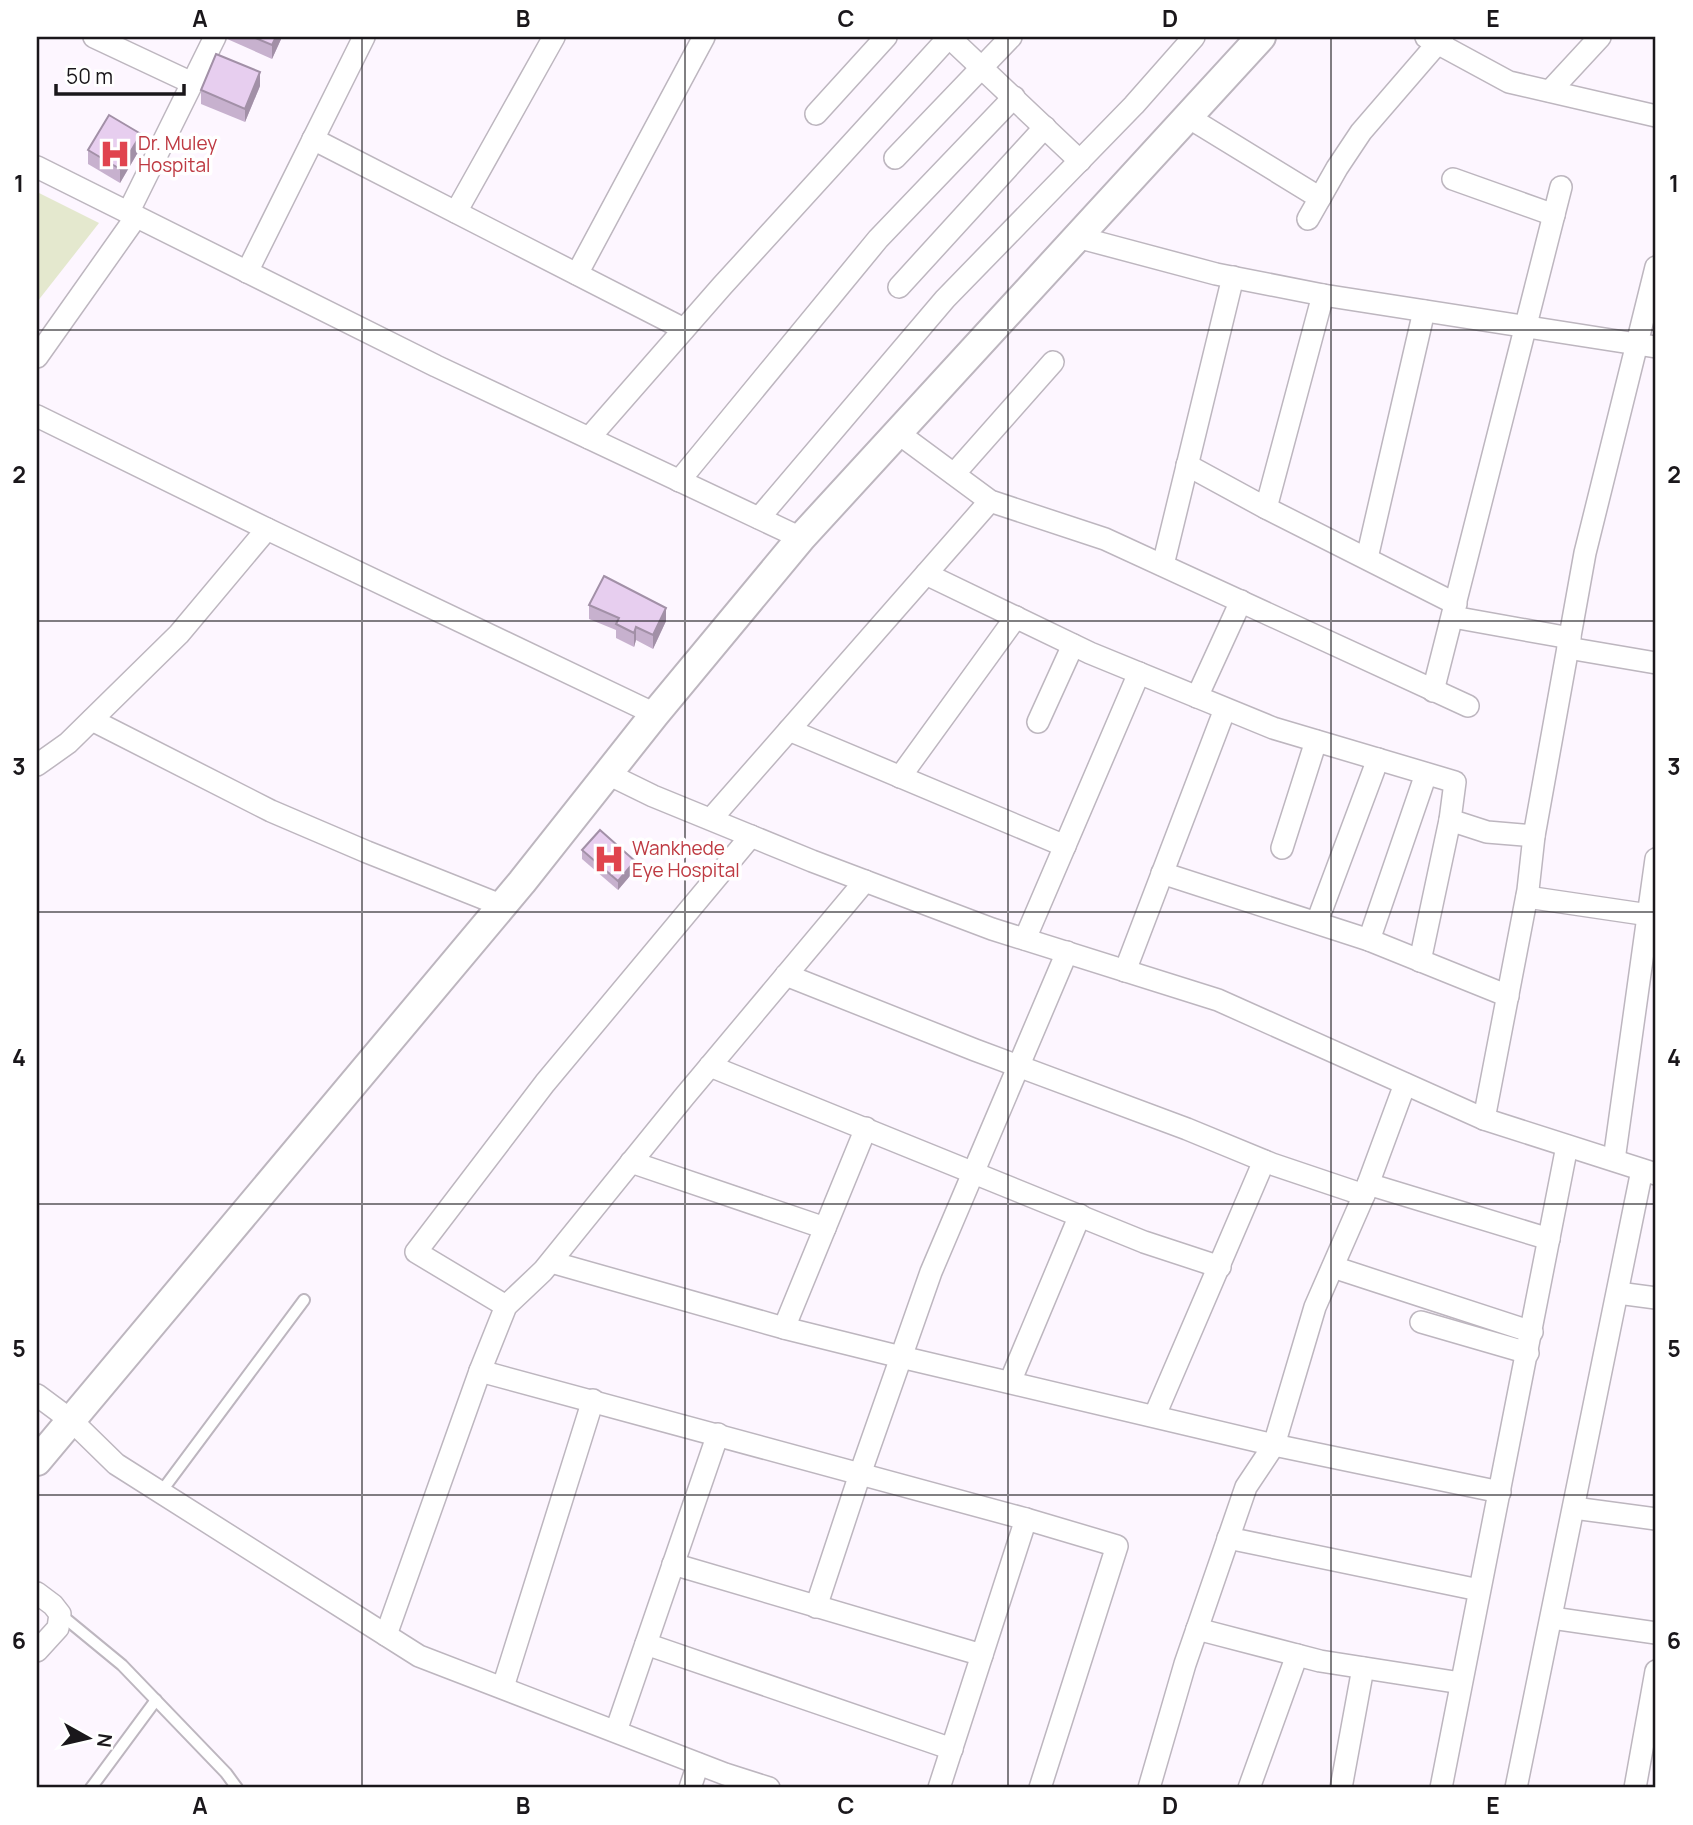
<svg xmlns="http://www.w3.org/2000/svg" width="1693" height="1825" font-family="Manrope,sans-serif">
  <style>
    .green { fill: #e4e8ce }
    .lines { fill: none; stroke-linecap: round; stroke-linejoin: round }
    .lane-casing { stroke: #bdb6bf; stroke-width: 14 }
    .street-casing { stroke: #bdb6bf; stroke-width: 24 }
    .secondary-casing { stroke: #bdb6bf; stroke-width: 32 }
    .lane { stroke: #fff; stroke-width: 10 }
    .street { stroke: #fff; stroke-width: 21 }
    .secondary { stroke: #fff; stroke-width: 28 }
    .wall { fill: #c7b1ce }
    .shaded-wall { fill: #a290a7 }
    .building { fill: #e7ceef; stroke: #a290a7; stroke-width: 2 }
    .grid { fill: none; stroke: #1a171b; stroke-width: 2; stroke-opacity: 0.55 }
    .labels { text-anchor: middle; stroke-width: 7; stroke-linejoin: round; paint-order: stroke }
    .health-label { font-size: 19px; fill: #be3a42; stroke: #fff; text-anchor: start }
    .neatline { fill: none; stroke: #1a171b; stroke-width: 2.5 }
    .grid-label { font-size: 23px; text-anchor: middle; font-weight: bold; fill: #1a171b }
  </style>
  <rect width="100%" height="100%" fill="#fdf6ff"/>
  <polygon class="green" points="37,192 99,223 37,302"/>
  <g class="lines">
    <defs>
      <g id="lane">
        <polyline points="161,1492 304,1300"/>
        <polyline points="60,1614 122,1665 226,1773 237,1788"/>
        <polyline points="91,1788 156,1700"/>
      </g>
      <g id="street">
        <polyline points="94,37 192,83"/>
        <polyline points="949,37 1080,161"/>
        <polyline points="1426,37 1509,82 1656,116"/>
        <polyline points="1550,91 1600,37"/>
        <polyline points="816,114 886,37"/>
        <polyline points="1188,117 1320,198"/>
        <polyline points="313,139 684,329"/>
        <polyline points="895,158 1011,37"/>
        <polyline points="37,167 436,366 801,538"/>
        <polyline points="1453,179 1554,215"/>
        <polyline points="456,212 554,37"/>
        <polyline points="128,213 215,37"/>
        <polyline points="1308,219 1337,168 1361,132 1443,37"/>
        <polyline points="1077,237 1216,274 1323,295 1656,347"/>
        <polyline points="247,272 364,37"/>
        <polyline points="577,274 704,37"/>
        <polyline points="899,287 1045,127"/>
        <polyline points="37,357 136,217"/>
        <polyline points="37,416 267,529 655,714"/>
        <polyline points="898,433 990,501 1105,539 1468,706"/>
        <polyline points="589,438 722,286 949,37"/>
        <polyline points="1187,465 1266,508 1456,604"/>
        <polyline points="954,474 1053,362"/>
        <polyline points="679,481 878,239 1014,97"/>
        <polyline points="1266,508 1323,295"/>
        <polyline points="759,518 945,299 1134,105 1194,37"/>
        <polyline points="1367,558 1424,311"/>
        <polyline points="1163,565 1233,277"/>
        <polyline points="926,574 1090,653 1273,728 1455,782 1450,820 1487,832 1534,836"/>
        <polyline points="1453,617 1570,638"/>
        <polyline points="1568,648 1656,663"/>
        <polyline points="1433,691 1561,187"/>
        <polyline points="1197,697 1241,601"/>
        <polyline points="92,720 271,811 367,852 503,906"/>
        <polyline points="1038,722 1073,645"/>
        <polyline points="789,730 1065,846"/>
        <polyline points="37,765 68,743 179,634 267,529"/>
        <polyline points="608,774 653,796 812,861 992,929 1218,1000 1484,1119 1656,1174"/>
        <polyline points="900,777 1016,617"/>
        <polyline points="711,819 990,501"/>
        <polyline points="1282,848 1316,741"/>
        <polyline points="1162,873 1369,940 1508,996"/>
        <polyline points="1527,897 1649,915"/>
        <polyline points="1317,922 1378,759"/>
        <polyline points="1025,939 1139,673"/>
        <polyline points="1369,940 1426,774"/>
        <polyline points="1420,961 1450,820"/>
        <polyline points="1125,971 1225,709"/>
        <polyline points="786,975 975,1050 1187,1129 1272,1164 1364,1195"/>
        <polyline points="710,1066 1144,1242 1220,1267"/>
        <polyline points="1484,1119 1528,890 1534,836 1585,553 1656,267"/>
        <polyline points="1614,1160 1656,859"/>
        <polyline points="631,1162 825,1228"/>
        <polyline points="1368,1184 1549,1239"/>
        <polyline points="551,1262 784,1328 901,1357 1274,1445 1500,1492"/>
        <polyline points="1333,1267 1532,1332"/>
        <polyline points="1618,1293 1656,1298"/>
        <polyline points="506,1306 416,1252 545,1083 751,836"/>
        <polyline points="1421,1322 1528,1353"/>
        <polyline points="784,1328 866,1128"/>
        <polyline points="480,1371 1026,1519 1117,1546 1040,1788"/>
        <polyline points="1010,1382 1080,1215"/>
        <polyline points="37,1395 72,1421 116,1464 419,1656 725,1774 769,1788"/>
        <polyline points="1155,1415 1264,1161"/>
        <polyline points="1574,1508 1656,1519"/>
        <polyline points="1228,1538 1479,1590"/>
        <polyline points="673,1564 982,1655"/>
        <polyline points="37,1593 53,1605 60,1614 58,1628 37,1651"/>
        <polyline points="816,1607 860,1474 931,1272 1067,952"/>
        <polyline points="1552,1618 1656,1633"/>
        <polyline points="1197,1629 1320,1661 1461,1683"/>
        <polyline points="386,1635 480,1371 506,1306 543,1271 684,1097 865,881"/>
        <polyline points="646,1644 952,1749"/>
        <polyline points="503,1687 593,1400"/>
        <polyline points="616,1731 718,1434"/>
        <polyline points="690,1788 698,1764"/>
        <polyline points="939,1788 1026,1519"/>
        <polyline points="1149,1788 1185,1664 1246,1487 1274,1445 1315,1307 1364,1195 1405,1084"/>
        <polyline points="1249,1788 1297,1655"/>
        <polyline points="1341,1788 1363,1668"/>
        <polyline points="1441,1788 1567,1146"/>
        <polyline points="1516,1788 1642,1170"/>
        <polyline points="1635,1788 1656,1671"/>
      </g>
      <polyline id="secondary" points="37,1461 522,882 655,714 801,538 1261,37"/>
    </defs>
    <use href="#lane" class="lane-casing"/>
    <use href="#street" class="street-casing"/>
    <use href="#secondary" class="secondary-casing"/>
    <use href="#lane" class="lane"/>
    <use href="#street" class="street"/>
    <use href="#secondary" class="secondary"/>
  </g>
  <g class="wall">
    <polygon points="225,37 282,37 272,59 225,38"/>
    <polygon points="260,86 245,122 201,104 201,90"/>
    <polygon points="141,147 120,183 88,164 88,150"/>
    <polygon points="589,605 666,621 653,649 636,640 634,647 616,638 616,630 589,619"/>
    <polygon points="582,850 635,870 618,890 582,859"/>
  </g>
  <g class="shaded-wall">
    <polygon points="276,37 282,37 272,59 272,45"/>
    <polygon points="260,72 260,86 245,122 245,109"/>
    <polygon points="141,134 141,147 120,183 120,169"/>
    <polygon points="666,608 666,621 653,649 653,635"/>
    <polygon points="636,627 636,640 634,647 634,633"/>
    <polygon points="635,861 635,870 618,890 618,881"/>
  </g>
  <g class="building">
    <polygon points="253,37 276,37 272,45"/>
    <polygon points="216,54 260,72 245,109 201,90"/>
    <polygon points="109,115 141,134 120,169 88,150"/>
    <polygon points="604,576 666,608 653,635 636,627 634,633 616,624 619,618 589,605"/>
    <polygon points="600,830 635,861 618,881 582,850"/>
  </g>
  <path class="grid" d="M362,37V1788M685,37V1788M1008,37V1788M1331,37V1788M37,330H1656M37,621H1656M37,912H1656M37,1204H1656M37,1495H1656"/>
  <defs>
    <symbol id="hospital-bare" viewBox="-9 -9 18 18"><path d="M-5-5h3v3.5h4V-5h3V5h-3V1.5h-4V5h-3Z" fill="#e0444e" stroke="#fff" stroke-width="2.5" paint-order="stroke"/></symbol>
  </defs>
  <g fill-rule="evenodd">
    <use href="#hospital-bare" x="93" y="132" width="44" height="44"/>
    <use href="#hospital-bare" x="587" y="837" width="44" height="44"/>
  </g>
  <g class="labels">
    <g class="health-label">
      <text x="138" y="150">Dr. Muley<tspan x="138" dy="22">Hospital</tspan></text>
      <text x="632" y="855">Wankhede<tspan x="632" dy="22">Eye Hospital</tspan></text>
    </g>
  </g>
  <rect width="1693" height="1825" fill="none" stroke="#ffffff" stroke-width="77"/>
  <g transform="translate(88 1738) rotate(98)" stroke="#ffffff" stroke-width="5" paint-order="stroke">
  <path d="M0-5L12 26L0 18L-12 26Z" fill="#1a171b"/>
  <text y="-10" font-size="19" font-weight="bold" text-anchor="middle" fill="#1a171b">N</text>
  </g>
  <path d="M56 84v10h128v-10" fill="none" stroke="#1a171b" stroke-width="3.5"/>
  <text x="66" y="84" font-size="21" fill="#1a171b" stroke="#ffffff" stroke-width="5" paint-order="stroke">50 m</text>
  <rect x="38" y="38" width="1616" height="1748" class="neatline"/>
  <g class="grid-label">
    <text x="200" y="27">A</text>
    <text x="523" y="27">B</text>
    <text x="846" y="27">C</text>
    <text x="1170" y="27">D</text>
    <text x="1493" y="27">E</text>
    <text x="19" y="192">1</text>
    <text x="1674" y="192">1</text>
    <text x="19" y="483">2</text>
    <text x="1674" y="483">2</text>
    <text x="19" y="775">3</text>
    <text x="1674" y="775">3</text>
    <text x="19" y="1066">4</text>
    <text x="1674" y="1066">4</text>
    <text x="19" y="1357">5</text>
    <text x="1674" y="1357">5</text>
    <text x="19" y="1649">6</text>
    <text x="1674" y="1649">6</text>
    <text x="200" y="1814">A</text>
    <text x="523" y="1814">B</text>
    <text x="846" y="1814">C</text>
    <text x="1170" y="1814">D</text>
    <text x="1493" y="1814">E</text>
  </g>
</svg>
